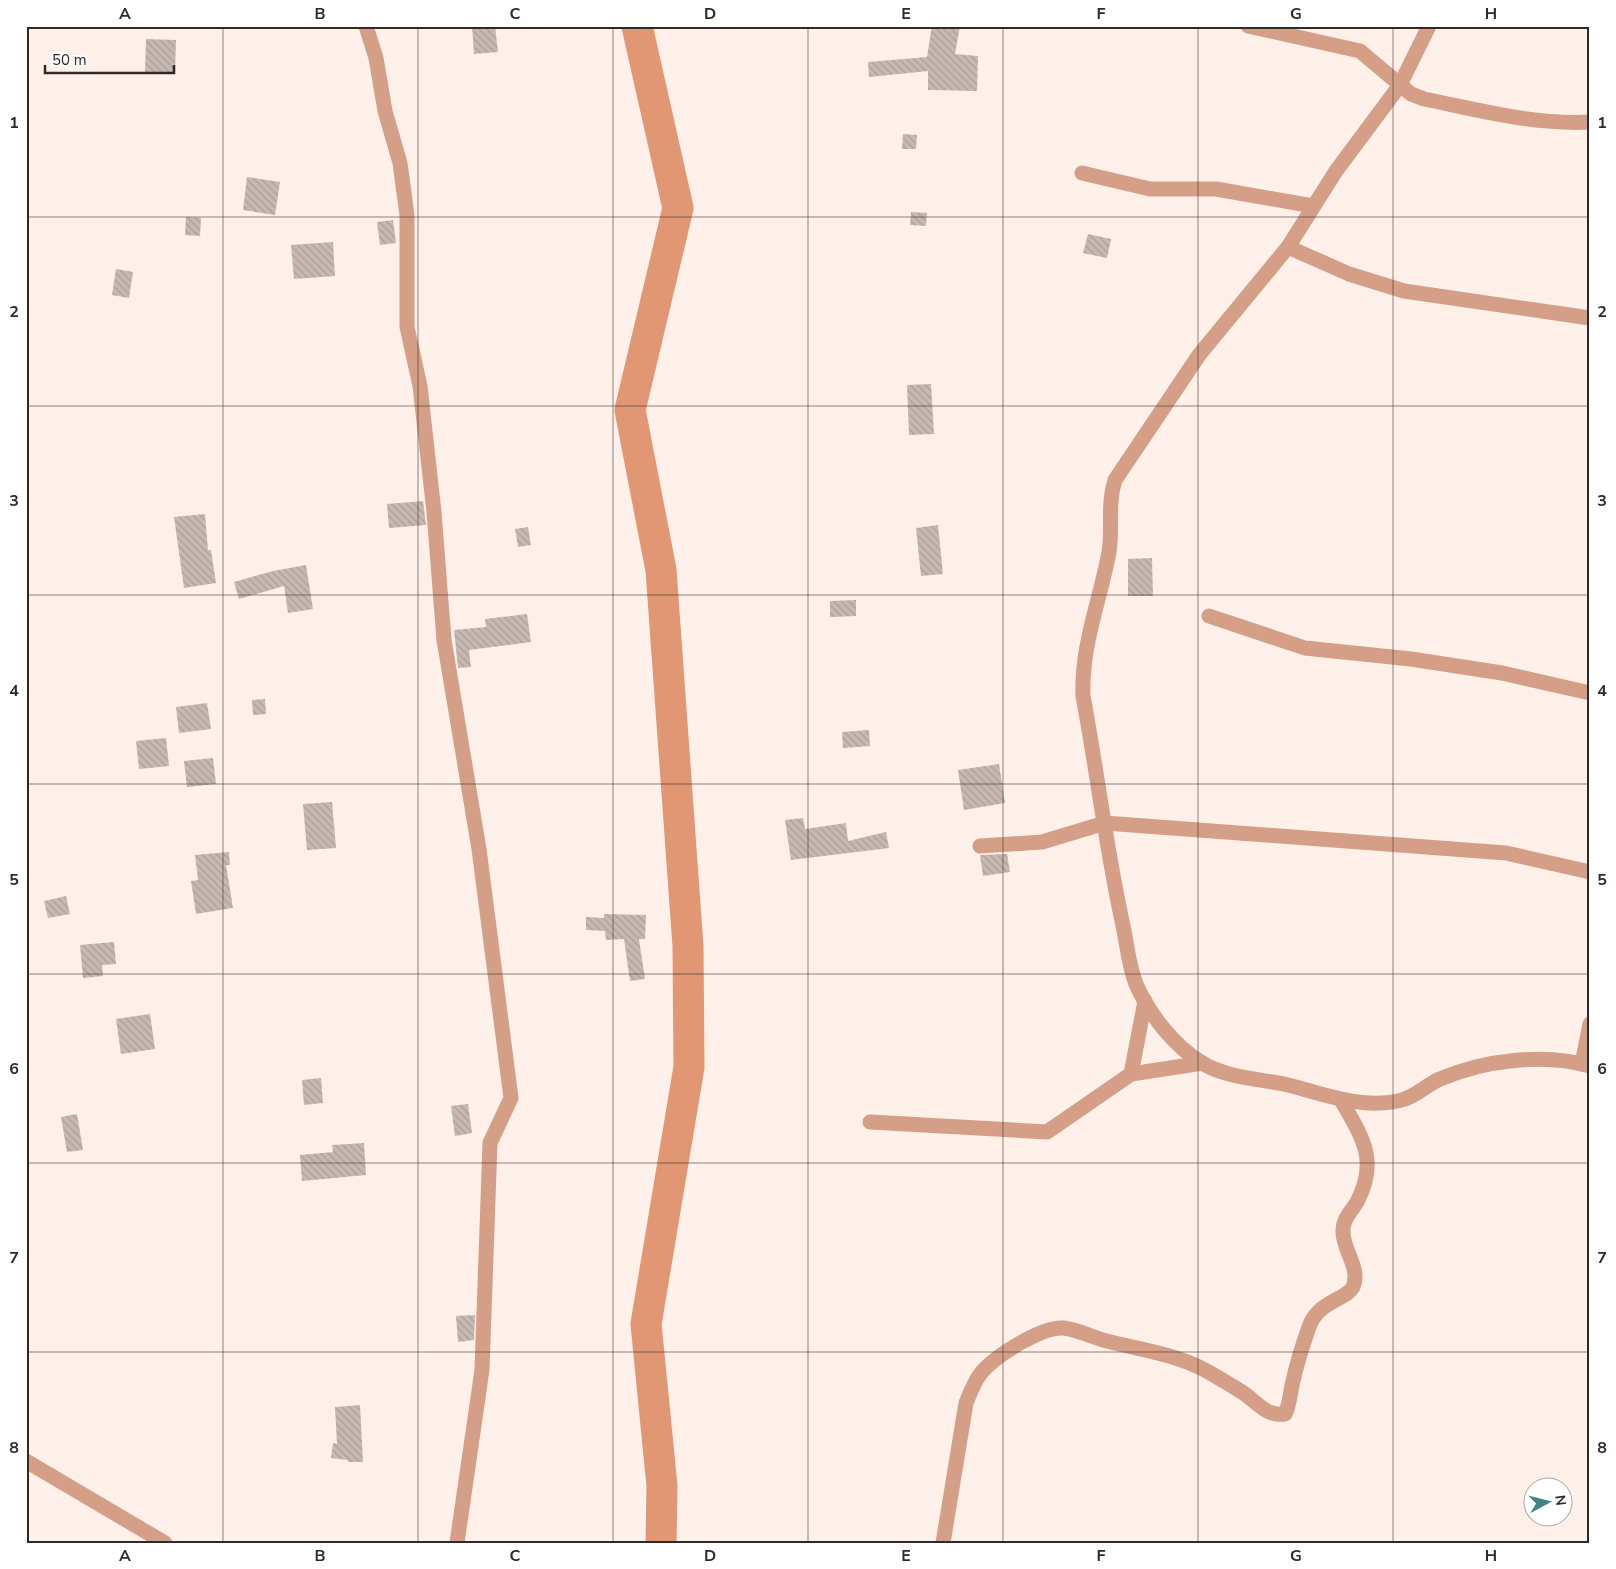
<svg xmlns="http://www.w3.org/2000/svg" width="1616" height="1569" font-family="'Nunito Sans',sans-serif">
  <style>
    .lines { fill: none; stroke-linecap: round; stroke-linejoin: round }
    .river { stroke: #e19674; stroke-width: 31 }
    .building { fill: url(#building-back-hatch) }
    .street { stroke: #d49f86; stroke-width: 15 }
    .grid { fill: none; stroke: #2f2a27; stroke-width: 1; stroke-opacity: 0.55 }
    .neatline { fill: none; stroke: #2f2a27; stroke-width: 2 }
    .grid-label { font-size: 16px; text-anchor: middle; font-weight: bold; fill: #2f2a27 }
  </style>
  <defs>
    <pattern id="building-back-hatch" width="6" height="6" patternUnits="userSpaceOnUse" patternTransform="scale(1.25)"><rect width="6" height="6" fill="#c7b9b2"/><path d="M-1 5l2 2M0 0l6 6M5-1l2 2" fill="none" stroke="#ab9f99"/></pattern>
  </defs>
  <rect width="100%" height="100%" fill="#fff0e9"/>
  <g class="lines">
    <polyline class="river" points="637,26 678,208 630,410 661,570 688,946 689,1067 646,1324 662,1486 661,1543"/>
  </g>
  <g class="building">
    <polygon points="472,26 495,26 498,52 474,54"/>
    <polygon points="932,26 960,26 955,54 978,56 977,91 928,90 928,71 869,77 868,62 927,57"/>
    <polygon points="146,39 176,40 175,72 145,72"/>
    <polygon points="903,134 917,135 916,149 902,149"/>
    <polygon points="247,177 280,182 275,215 243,210"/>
    <polygon points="911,212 927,213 926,226 910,225"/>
    <polygon points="186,217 201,218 200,236 185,235"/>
    <polygon points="393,220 396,243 380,245 377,222"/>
    <polygon points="1088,234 1111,239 1107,258 1083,253"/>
    <polygon points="333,242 335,276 294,279 291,245"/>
    <polygon points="116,269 133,272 129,298 112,295"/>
    <polygon points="931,384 934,434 909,435 907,385"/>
    <polygon points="423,501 426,525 389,528 387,504"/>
    <polygon points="205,514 208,550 211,550 216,583 184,588 174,517"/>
    <polygon points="938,525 943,574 921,576 916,528"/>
    <polygon points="528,527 531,545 518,547 515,529"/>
    <polygon points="1152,558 1153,596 1128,596 1128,559"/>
    <polygon points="306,565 313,609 288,613 284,586 239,599 234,582 273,571"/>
    <polygon points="856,600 856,616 830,617 830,601"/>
    <polygon points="527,614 531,642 469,650 471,667 458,668 454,630 486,627 485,619"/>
    <polygon points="265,699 266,714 253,715 252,700"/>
    <polygon points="207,703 211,729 179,733 176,707"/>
    <polygon points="869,730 870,746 843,748 842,732"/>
    <polygon points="166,738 169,766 139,769 136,741"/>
    <polygon points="213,758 216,784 187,787 184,761"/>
    <polygon points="999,764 1005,803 964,810 958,770"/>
    <polygon points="332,802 336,848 307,850 303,804"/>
    <polygon points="803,818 805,829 846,823 848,841 886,832 889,848 791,860 785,820"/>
    <polygon points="229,852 230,865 226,865 233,908 196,914 191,881 198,880 195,855"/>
    <polygon points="1007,854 1010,872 983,876 980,855"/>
    <polygon points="66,896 70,914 48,918 44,901"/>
    <polygon points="604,914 646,915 645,939 639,939 645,979 630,981 624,939 606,940 605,931 586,930 586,917 604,918"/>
    <polygon points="114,942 116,964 102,965 103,976 83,978 80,945"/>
    <polygon points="150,1014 155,1049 121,1054 116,1019"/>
    <polygon points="321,1078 323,1103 304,1105 302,1080"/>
    <polygon points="468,1104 472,1133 455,1136 451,1106"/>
    <polygon points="77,1114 83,1150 67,1152 61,1117"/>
    <polygon points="364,1143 366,1175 302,1181 300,1155 333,1152 332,1145"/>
    <polygon points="475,1315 474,1340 458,1342 456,1316"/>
    <polygon points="360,1405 363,1462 348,1462 348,1460 331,1458 333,1443 337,1444 335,1407"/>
  </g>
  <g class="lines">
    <g class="street">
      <polyline points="366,26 376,58 385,111 400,163 407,215 407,327 420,386 434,512 444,640 479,849 511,1098 490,1143 482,1370 457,1543"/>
      <path d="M1248,26L1360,51L1411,94L1424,99C1480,110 1533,125 1590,122"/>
      <path d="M1429,26L1400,85L1336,171L1288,247L1199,355L1115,480C1107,504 1113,528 1109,552C1100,601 1081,646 1083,696C1097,771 1106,847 1122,921C1127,942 1128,964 1136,984C1149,1014 1174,1046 1202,1063C1225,1077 1258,1079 1284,1084C1322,1093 1358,1109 1398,1101C1414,1098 1426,1085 1440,1079C1485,1060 1543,1053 1590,1066"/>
      <polyline points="1082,173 1150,189 1216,189 1313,206"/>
      <polyline points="1288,247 1349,274 1404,291 1590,318"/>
      <polyline points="1209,616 1305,648 1411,659 1502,673 1590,693"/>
      <polyline points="980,846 1042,842 1105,823 1506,853 1590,872"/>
      <polyline points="1582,1064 1590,1024"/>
      <polyline points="1131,1074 1145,1001"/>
      <polyline points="870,1122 1047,1132 1131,1074 1203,1063"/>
      <polyline points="26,1461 165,1543"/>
      <path d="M943,1543L966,1403C970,1393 974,1382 981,1373C995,1356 1042,1326 1064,1328C1080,1330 1095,1339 1111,1342C1142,1350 1174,1354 1203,1369C1216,1376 1229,1384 1242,1392C1256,1401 1266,1417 1285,1414C1290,1405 1290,1392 1293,1381C1297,1363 1303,1344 1309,1327C1318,1301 1346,1300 1353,1287C1361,1268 1343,1251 1343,1232C1342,1220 1351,1212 1357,1202C1379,1160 1362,1137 1341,1100"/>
    </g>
  </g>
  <path class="grid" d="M223,26V1543M418,26V1543M613,26V1543M808,26V1543M1003,26V1543M1198,26V1543M1393,26V1543M26,217H1590M26,406H1590M26,595H1590M26,784H1590M26,974H1590M26,1163H1590M26,1352H1590"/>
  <rect width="1616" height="1569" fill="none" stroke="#ffffff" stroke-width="55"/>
  <g transform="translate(1548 1502) rotate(83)"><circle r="24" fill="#ffffff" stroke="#acaaa9"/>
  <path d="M0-4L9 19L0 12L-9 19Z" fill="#3e8786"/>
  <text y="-8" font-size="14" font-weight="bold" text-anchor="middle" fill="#2f2a27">N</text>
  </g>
  <path d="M45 65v8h129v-8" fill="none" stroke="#2f2a27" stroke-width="2.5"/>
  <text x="52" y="65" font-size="15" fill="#2f2a27" stroke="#ffffff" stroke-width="4" paint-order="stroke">50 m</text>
  <rect x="28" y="28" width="1560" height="1514" class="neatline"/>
  <g class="grid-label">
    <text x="125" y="19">A</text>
    <text x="320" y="19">B</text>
    <text x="515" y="19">C</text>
    <text x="710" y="19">D</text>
    <text x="906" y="19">E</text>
    <text x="1101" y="19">F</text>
    <text x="1296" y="19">G</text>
    <text x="1491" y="19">H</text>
    <text x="14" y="128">1</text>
    <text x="1602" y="128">1</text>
    <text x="14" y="317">2</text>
    <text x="1602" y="317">2</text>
    <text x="14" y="506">3</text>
    <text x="1602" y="506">3</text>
    <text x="14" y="696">4</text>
    <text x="1602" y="696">4</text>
    <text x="14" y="885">5</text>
    <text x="1602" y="885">5</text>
    <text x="14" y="1074">6</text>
    <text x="1602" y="1074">6</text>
    <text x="14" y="1263">7</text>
    <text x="1602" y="1263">7</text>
    <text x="14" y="1453">8</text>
    <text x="1602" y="1453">8</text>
    <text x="125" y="1561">A</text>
    <text x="320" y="1561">B</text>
    <text x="515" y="1561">C</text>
    <text x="710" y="1561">D</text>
    <text x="906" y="1561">E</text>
    <text x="1101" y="1561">F</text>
    <text x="1296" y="1561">G</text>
    <text x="1491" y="1561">H</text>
  </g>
</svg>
